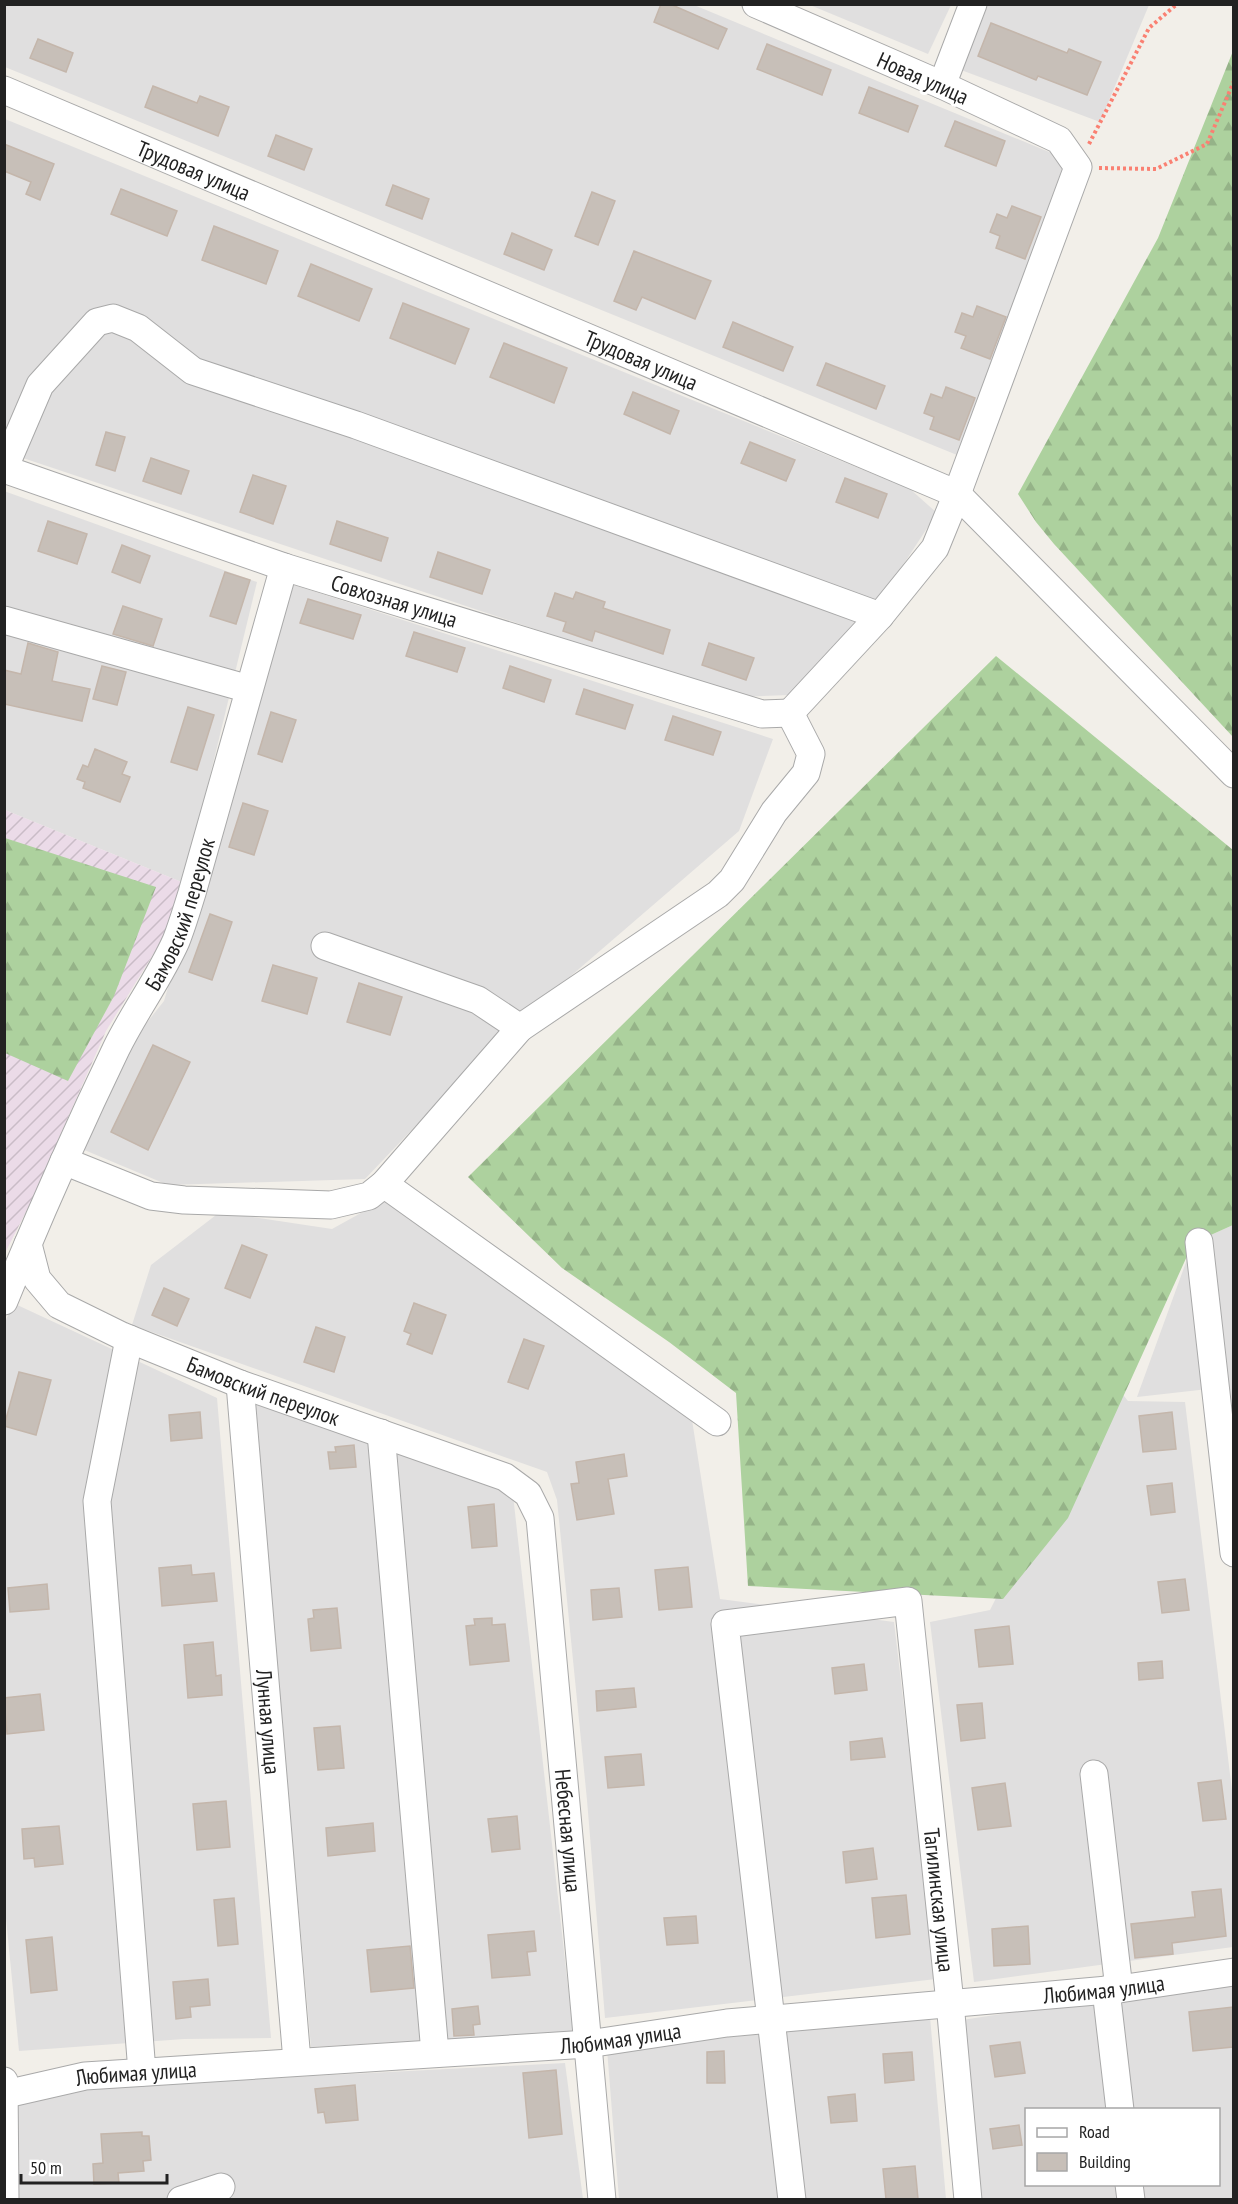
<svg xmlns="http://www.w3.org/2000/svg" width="1238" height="2204" font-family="'PT Sans Narrow',sans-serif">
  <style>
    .residential { fill: #e0dfdf; fill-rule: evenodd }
    .industrial { fill: url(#industrial-furrows) }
    .forest { fill: url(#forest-firs) }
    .building { fill: #c7bfb8; stroke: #c4b6ab; stroke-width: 1.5 }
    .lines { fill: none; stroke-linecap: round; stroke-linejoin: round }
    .minor-casing { stroke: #a9a9a9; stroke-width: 29 }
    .path { stroke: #fa8072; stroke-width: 4; stroke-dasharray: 3 3; stroke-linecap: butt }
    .minor { stroke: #fff; stroke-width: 27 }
    .labels { text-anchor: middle; stroke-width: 6; stroke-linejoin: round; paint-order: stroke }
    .street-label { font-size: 22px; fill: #222; stroke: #fff }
  </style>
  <defs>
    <pattern id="industrial-furrows" width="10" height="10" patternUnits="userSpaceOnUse" patternTransform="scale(1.5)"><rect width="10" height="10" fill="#ebdbe8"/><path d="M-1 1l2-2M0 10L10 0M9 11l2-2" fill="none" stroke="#c9bcc7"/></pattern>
    <pattern id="forest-firs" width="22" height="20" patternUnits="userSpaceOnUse" patternTransform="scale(1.5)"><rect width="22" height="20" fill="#add19e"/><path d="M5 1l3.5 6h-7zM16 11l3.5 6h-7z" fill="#95b388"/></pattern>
  </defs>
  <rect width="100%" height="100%" fill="#f2efe9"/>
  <g class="residential">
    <polygon points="4,5 694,5 1066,159 957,455 5,67"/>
    <polygon points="810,5 951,4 951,5 928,54"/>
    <polygon points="988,5 1149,5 1100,122 961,70"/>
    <polygon points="5,119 910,489 937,513 882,597 789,695 738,697 5,452"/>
    <polygon points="4,491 257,582 184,883 5,810"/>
    <polygon points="288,583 773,739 739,831 500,1037 365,1179 168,1185 82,1149 133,1040 164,1001"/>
    <polygon points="388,1198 690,1407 720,1599 894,1622 936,1979 605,2018 587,1800 557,1500 547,1472 132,1325 151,1265 220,1212 332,1229"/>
    <polygon points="1233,1225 1233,1522 1217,1388 1137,1397 1193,1243"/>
    <polygon points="13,1303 217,1398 271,2038 184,2039 19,2051 4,1898 4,1325"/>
    <polygon points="1108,1376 1128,1401 1185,1402 1233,1799 1233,1947 974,1982 930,1622 990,1610"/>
    <polygon points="253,1399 379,1441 513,1495 573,2032 311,2047"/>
    <path d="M1233,1979V2199H979L962,2020ZM1026,2110H1218V2184H1026Z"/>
    <polygon points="930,2017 946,2199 619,2199 607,2049"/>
    <polygon points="565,2063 583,2199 16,2199 14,2097 95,2087"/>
  </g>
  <polygon class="industrial" points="5,810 184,883 165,935 106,1031 30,1204 5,1253"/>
  <g class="forest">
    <polygon points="1233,51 1233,737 1054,544 1036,522 1018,494 1158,238"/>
    <polygon points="996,656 1233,850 1233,1225 1193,1243 1068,1518 1003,1599 748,1586 736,1393 669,1342 562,1268 468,1177"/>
    <polygon points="5,838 156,887 114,996 68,1081 5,1053"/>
  </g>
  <g class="building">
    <polygon points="661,4 670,4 727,29 718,49 654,22"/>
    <polygon points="991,23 1067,53 1069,49 1101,62 1087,95 1038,76 1036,80 978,56"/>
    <polygon points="38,39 73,53 66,72 30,58"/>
    <polygon points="767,44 831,70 822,95 757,69"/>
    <polygon points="153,86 197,103 200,96 229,107 218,136 145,107"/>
    <polygon points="869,87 918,106 908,132 859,113"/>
    <polygon points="955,121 1005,141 996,166 945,146"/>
    <polygon points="276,135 312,149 304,170 268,156"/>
    <polygon points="4,144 54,164 40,200 26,194 31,182 4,171"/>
    <polygon points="393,185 429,199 422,219 386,205"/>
    <polygon points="121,189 177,211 167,236 111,214"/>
    <polygon points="592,192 615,201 598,245 575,236"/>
    <polygon points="1012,206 1041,217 1025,259 996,248 1000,236 990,232 997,214 1007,218"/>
    <polygon points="214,226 278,251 266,284 202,260"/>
    <polygon points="512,233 552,250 544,270 504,254"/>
    <polygon points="634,251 711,281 695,319 642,297 636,310 614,301"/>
    <polygon points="311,264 372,289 359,321 298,296"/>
    <polygon points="403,303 469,329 455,364 390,338"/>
    <polygon points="977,306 1006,317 990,359 961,348 966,336 955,332 962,313 973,317"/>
    <polygon points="733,322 793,347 783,371 723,347"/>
    <polygon points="504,343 567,368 554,403 490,377"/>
    <polygon points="826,363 885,386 876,409 817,385"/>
    <polygon points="946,387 975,398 959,440 930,429 934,417 924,413 931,394 942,398"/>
    <polygon points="633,392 679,411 670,434 624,414"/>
    <polygon points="106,432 125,437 115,471 96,465"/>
    <polygon points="750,442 795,460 786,481 741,463"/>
    <polygon points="151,458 189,471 181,494 143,481"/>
    <polygon points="253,475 286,486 273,524 240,512"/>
    <polygon points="845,478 887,494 878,518 836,502"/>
    <polygon points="48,521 87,534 77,564 38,551"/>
    <polygon points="337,521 388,538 381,561 330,544"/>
    <polygon points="122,545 150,556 140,583 112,572"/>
    <polygon points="438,552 490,570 482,594 430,577"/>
    <polygon points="225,572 250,580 236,624 210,616"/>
    <polygon points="576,592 605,602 603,608 670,630 663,654 595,631 592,641 563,631 566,622 547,616 555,593 573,599"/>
    <polygon points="308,599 361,615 353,639 300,623"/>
    <polygon points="123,606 162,619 153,646 113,634"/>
    <polygon points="414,632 465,648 457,672 406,656"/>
    <polygon points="28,643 58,652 52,681 90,689 82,721 4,704 4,670 21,674"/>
    <polygon points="709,643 754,658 746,680 702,665"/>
    <polygon points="102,666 126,672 117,705 93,699"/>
    <polygon points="510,666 551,680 544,702 503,688"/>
    <polygon points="584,689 633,705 625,729 576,714"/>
    <polygon points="188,707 214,715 197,770 171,762"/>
    <polygon points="271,712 296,720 282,762 258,754"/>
    <polygon points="673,716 721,732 713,755 665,740"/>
    <polygon points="95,749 127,762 122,774 130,777 120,802 83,788 85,782 77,779 83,765 88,767"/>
    <polygon points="243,803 268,811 254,855 229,847"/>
    <polygon points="210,914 232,922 212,980 189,972"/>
    <polygon points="273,965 317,978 307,1014 262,1001"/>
    <polygon points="359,983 402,997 390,1035 347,1022"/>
    <polygon points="153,1045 190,1062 148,1150 111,1132"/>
    <polygon points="242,1245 267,1255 250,1298 225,1288"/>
    <polygon points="164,1288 189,1299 177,1326 152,1315"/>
    <polygon points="414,1303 446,1315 432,1354 407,1344 411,1334 404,1331"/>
    <polygon points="316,1327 345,1337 334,1372 304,1362"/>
    <polygon points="524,1339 544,1346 528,1389 508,1382"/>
    <polygon points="19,1372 51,1380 36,1435 4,1426"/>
    <polygon points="200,1412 202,1438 171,1441 169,1415"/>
    <polygon points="1172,1412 1176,1449 1143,1452 1139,1416"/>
    <polygon points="354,1445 356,1467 330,1469 328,1452 336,1452 335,1447"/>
    <polygon points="624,1454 627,1476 608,1479 614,1514 577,1520 571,1484 579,1483 576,1462"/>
    <polygon points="1172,1483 1175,1512 1151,1515 1147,1486"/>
    <polygon points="494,1504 497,1546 472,1548 468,1507"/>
    <polygon points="191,1565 192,1575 214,1573 217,1601 162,1606 159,1568"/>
    <polygon points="688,1567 692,1607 659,1610 655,1570"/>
    <polygon points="1185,1579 1189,1610 1162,1613 1158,1582"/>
    <polygon points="47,1584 49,1609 10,1612 8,1588"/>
    <polygon points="619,1588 622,1617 593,1620 591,1590"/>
    <polygon points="337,1608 341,1648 311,1651 308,1619 314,1618 313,1610"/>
    <polygon points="492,1618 492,1625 505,1624 509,1661 470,1665 466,1626 475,1625 474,1619"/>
    <polygon points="1009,1626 1013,1664 979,1667 975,1630"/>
    <polygon points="213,1642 216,1676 221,1675 222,1695 188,1698 184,1645"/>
    <polygon points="1162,1661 1163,1678 1139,1680 1138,1663"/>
    <polygon points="864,1664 867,1690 835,1694 832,1668"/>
    <polygon points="634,1688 636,1707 597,1711 596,1691"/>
    <polygon points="40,1694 44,1730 7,1734 4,1698"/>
    <polygon points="982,1703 985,1738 961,1741 957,1705"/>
    <polygon points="340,1726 344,1768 318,1770 314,1728"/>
    <polygon points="882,1738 885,1757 851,1760 850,1742"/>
    <polygon points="641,1754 644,1785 608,1788 605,1757"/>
    <polygon points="1221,1780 1226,1819 1203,1821 1198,1783"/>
    <polygon points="1005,1783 1011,1826 978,1830 972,1788"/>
    <polygon points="226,1801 230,1847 197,1850 193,1804"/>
    <polygon points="517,1816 520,1849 492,1852 488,1819"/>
    <polygon points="373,1823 375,1851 328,1856 326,1828"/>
    <polygon points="59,1826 63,1864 35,1867 34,1858 24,1859 22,1829"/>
    <polygon points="873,1848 877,1879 846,1883 843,1852"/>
    <polygon points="1221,1889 1226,1936 1172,1943 1173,1954 1135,1958 1131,1924 1195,1917 1192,1892"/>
    <polygon points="906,1895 910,1934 876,1938 872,1898"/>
    <polygon points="234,1898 238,1944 218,1946 214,1900"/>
    <polygon points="696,1916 698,1943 667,1945 664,1918"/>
    <polygon points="1028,1926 1030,1964 994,1966 992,1929"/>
    <polygon points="534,1931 536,1951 527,1952 530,1975 492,1978 488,1935"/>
    <polygon points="52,1937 57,1990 31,1993 26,1940"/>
    <polygon points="410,1946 414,1988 371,1992 367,1950"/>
    <polygon points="208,1979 210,2005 190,2007 191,2017 176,2019 173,1982"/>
    <polygon points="478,2006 480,2024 473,2025 474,2035 454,2036 452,2009"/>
    <polygon points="1233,2007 1233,2047 1193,2051 1189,2012"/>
    <polygon points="1020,2042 1025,2073 995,2077 990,2046"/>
    <polygon points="724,2051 725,2083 707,2083 707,2052"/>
    <polygon points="912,2052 914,2080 885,2083 883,2054"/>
    <polygon points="556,2070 562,2134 529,2138 523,2073"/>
    <polygon points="355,2085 358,2120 326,2123 324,2112 318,2113 315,2089"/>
    <polygon points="855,2094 857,2121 831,2123 828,2097"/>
    <polygon points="1019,2125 1022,2145 993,2149 990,2129"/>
    <polygon points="142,2132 142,2136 149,2136 151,2160 143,2161 144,2171 118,2173 119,2183 94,2184 93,2164 103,2163 101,2134"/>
    <polygon points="915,2166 918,2199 886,2199 883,2169"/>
  </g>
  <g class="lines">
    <defs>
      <g id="minor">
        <polyline points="942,85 973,4"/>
        <path id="s1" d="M4,90L957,494L1078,167L1059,140L942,85L756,4"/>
        <polyline points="4,469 40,385 97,322 113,318 138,328 193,371 356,425 880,616"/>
        <path id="s2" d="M4,469L284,567L762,714L790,713"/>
        <polyline points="4,620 249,689"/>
        <polyline points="790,713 880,616 935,548 957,494 1234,774"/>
        <polyline points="325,946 478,1000 520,1028"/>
        <polyline points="64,1161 151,1196 184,1200 331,1205 369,1196 384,1184 520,1028 718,894 732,880 774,812 806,773 811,754 790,713"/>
        <polyline points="384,1184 717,1422"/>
        <polyline points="1199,1242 1234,1553"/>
        <path id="s3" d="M28,1244L37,1279L59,1305L122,1336L240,1384L505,1477L528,1494L540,1518L602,2200"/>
        <path id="s4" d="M4,1301C39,1216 76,1132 116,1049C134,1012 159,979 176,941C182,926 187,909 192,893L284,567"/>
        <polyline points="129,1339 97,1501 142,2072"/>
        <path id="s5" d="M240,1384L297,2061"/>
        <polyline points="381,1433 435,2053"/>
        <polyline points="1094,1774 1119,1989"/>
        <polyline points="1106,1990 1120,2110"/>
        <polyline points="4,2081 5,2200"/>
        <path id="s6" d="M6,2094L85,2076L588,2044L727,2023L1119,1989L1234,1972"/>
        <polyline points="1129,2184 1131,2200"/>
        <polyline points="181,2200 221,2187"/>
        <path id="s7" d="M792,2200L725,1624L908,1601L950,2003L968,2200"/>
      </g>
    </defs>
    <use href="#minor" class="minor-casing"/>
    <g class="path">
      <polyline points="1089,144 1149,28 1177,4"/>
      <polyline points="1099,168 1156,169 1207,144 1234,81"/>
    </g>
    <use href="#minor" class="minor"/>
  </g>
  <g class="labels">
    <g class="street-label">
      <text transform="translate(923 78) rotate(24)" y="8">Новая улица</text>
      <text dy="8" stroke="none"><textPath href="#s1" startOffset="206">Трудовая улица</textPath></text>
      <text dy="8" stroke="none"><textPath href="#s1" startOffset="692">Трудовая улица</textPath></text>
      <text dy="8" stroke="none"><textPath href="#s2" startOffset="412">Совхозная улица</textPath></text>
      <text dy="8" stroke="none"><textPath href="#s4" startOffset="426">Бамовский переулок</textPath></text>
      <text dy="8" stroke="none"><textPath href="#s3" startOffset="292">Бамовский переулок</textPath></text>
      <text dy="8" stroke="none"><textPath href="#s5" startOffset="339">Лунная улица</textPath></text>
      <text dy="8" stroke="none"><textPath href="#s3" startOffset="918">Небесная улица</textPath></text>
      <text dy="8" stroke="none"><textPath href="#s7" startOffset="1065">Тагилинская улица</textPath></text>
      <text dy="8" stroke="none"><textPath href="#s6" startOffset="1104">Любимая улица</textPath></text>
      <text dy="8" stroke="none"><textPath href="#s6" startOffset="618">Любимая улица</textPath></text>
      <text dy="8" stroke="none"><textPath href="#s6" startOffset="132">Любимая улица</textPath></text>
    </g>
  </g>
  <rect width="1238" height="2204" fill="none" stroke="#222222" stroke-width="12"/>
  <rect x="1025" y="2108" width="195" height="78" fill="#ffffff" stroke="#a7a7a7" stroke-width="1.5"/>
  <rect x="1037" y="2128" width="30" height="9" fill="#ffffff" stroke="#a7a7a7" stroke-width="1.5"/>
  <text x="1079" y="2138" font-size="18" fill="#222222">Road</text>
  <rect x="1037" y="2153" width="30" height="18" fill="#c7bfb8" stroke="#a7a7a7" stroke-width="1.5"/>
  <text x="1079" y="2168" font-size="18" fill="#222222">Building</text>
  <path d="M21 2174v9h146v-9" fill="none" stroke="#222222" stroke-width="3"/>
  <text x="30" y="2174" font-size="18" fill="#222222" stroke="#ffffff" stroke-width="4.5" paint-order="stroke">50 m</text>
</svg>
